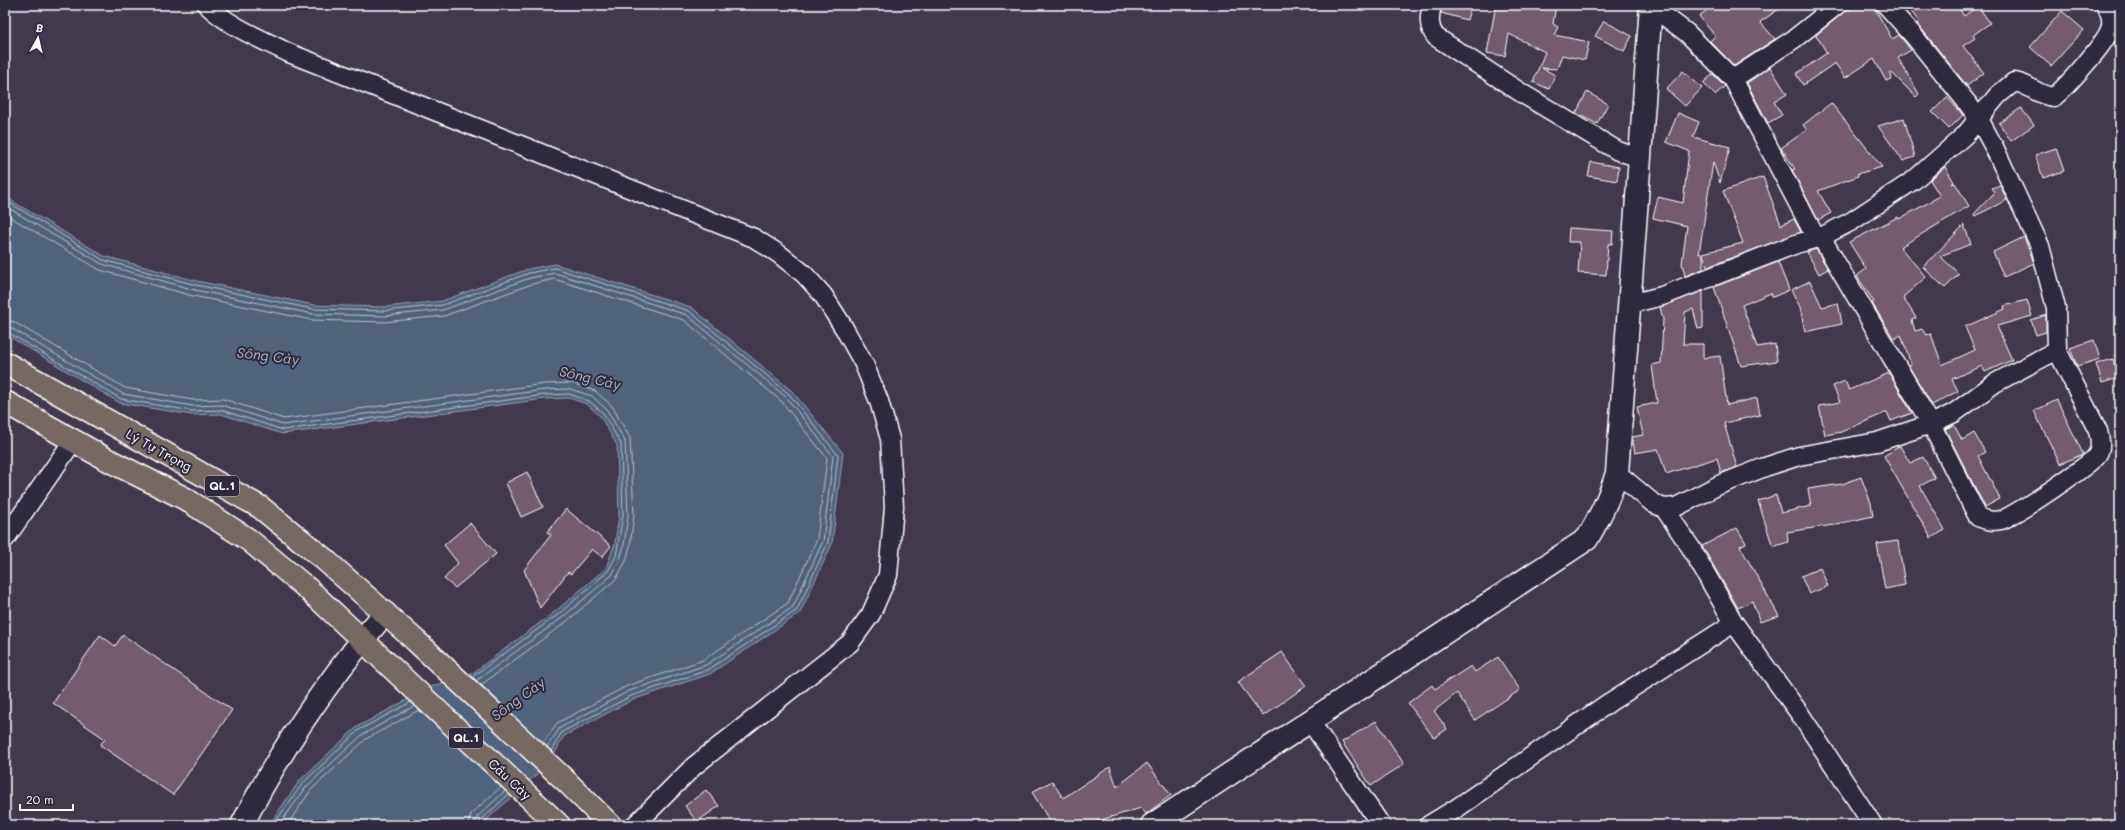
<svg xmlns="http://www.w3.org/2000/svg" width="2125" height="830" font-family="Mali,sans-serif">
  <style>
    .water { fill: #51637c; stroke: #97a1b0 }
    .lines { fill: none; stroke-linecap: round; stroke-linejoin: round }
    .shore { stroke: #b9c1cb; stroke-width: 1 }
    .building { fill: #735c6e; stroke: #fff }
    .street-casing { stroke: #fff; stroke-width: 21 }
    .secondary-casing { stroke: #fff; stroke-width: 25 }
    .primary-casing { stroke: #fff; stroke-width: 25 }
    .street { stroke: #2f2a3d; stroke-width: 18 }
    .secondary { stroke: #2f2a3d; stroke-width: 22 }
    .primary { stroke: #766964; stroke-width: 22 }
    .labels { text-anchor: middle; stroke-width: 4; stroke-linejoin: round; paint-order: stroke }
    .shield { fill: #2f2a3d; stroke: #c1bfc5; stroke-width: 1 }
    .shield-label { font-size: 12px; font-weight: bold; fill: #fff }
    .street-label { font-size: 13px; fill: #fff; stroke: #2f2a3d }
    .water-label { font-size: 14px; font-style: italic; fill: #b1b9c4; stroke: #2f2a3d }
  </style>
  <rect width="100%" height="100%" fill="#43394c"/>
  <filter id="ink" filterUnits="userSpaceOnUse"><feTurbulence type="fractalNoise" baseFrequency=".025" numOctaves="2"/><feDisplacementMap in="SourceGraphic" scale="8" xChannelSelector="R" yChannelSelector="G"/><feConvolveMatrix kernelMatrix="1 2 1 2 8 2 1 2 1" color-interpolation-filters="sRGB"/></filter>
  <g filter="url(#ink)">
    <polygon class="water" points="5,194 12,201 104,256 197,281 314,305 384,307 442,301 528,269 555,264 691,307 792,391 843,453 832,544 800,613 710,674 632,700 564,736 550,762 481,825 269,825 300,780 357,727 430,687 474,672 557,610 606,568 615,543 619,515 617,445 600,416 587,404 569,398 545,399 282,434 221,414 192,415 120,403 5,334"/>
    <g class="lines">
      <g class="shore">
        <polyline points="5,200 103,260 196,285 313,309 384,311 443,305 529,273 555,268 689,311 789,394 838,455 828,542 797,610 708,670 631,696 562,732 551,751"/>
        <polyline points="5,206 102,264 195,290 313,314 384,316 443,310 530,278 555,273 687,315 786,397 833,456 823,541 793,607 706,665 629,691 560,728 547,747"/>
        <polyline points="5,214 100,270 193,296 312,320 384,322 444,316 532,284 554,279 684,320 781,401 827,458 817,539 788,603 703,660 627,686 557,723 543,743"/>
        <polyline points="5,320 14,322 125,388 193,400 223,399 284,419 544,384 572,383 595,391 612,406 630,438 634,515 630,546 626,561 616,579 566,622 481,685"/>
        <polyline points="5,326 11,328 123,394 193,406 222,405 283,425 544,390 570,389 592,396 607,410 625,441 628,515 624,545 620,559 612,575 563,617 476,681"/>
        <polyline points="5,331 121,399 192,411 221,410 283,430 545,395 569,394 589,401 603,413 621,444 623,515 616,556 608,571 560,613 472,677"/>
        <polyline points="273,825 303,783 359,730 411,702"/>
        <polyline points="279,825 307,786 362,735 414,706"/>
        <polyline points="287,825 311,790 366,739 419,710"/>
        <polyline points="468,825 471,814 501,787"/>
        <polyline points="474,825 477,817 505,791"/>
        <polyline points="479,825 480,821 509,794"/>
      </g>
    </g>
    <g class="building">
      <polygon points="1442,5 1471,5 1467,20 1441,13"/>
      <polygon points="1496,5 1556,5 1553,24 1558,27 1554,35 1589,42 1585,60 1562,55 1557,69 1542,68 1555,75 1549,89 1533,82 1545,52 1509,34 1505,56 1487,53"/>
      <polygon points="1714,5 1785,5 1760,22 1775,39 1734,66 1710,41 1715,36 1699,16"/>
      <polygon points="1858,5 1873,5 1892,39 1899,35 1911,50 1898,58 1919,94 1916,97 1890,71 1892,79 1886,81 1874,59 1845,78 1835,63 1803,85 1796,74 1827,53 1816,35 1844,12"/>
      <polygon points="1920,5 1957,5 1964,16 1978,6 1990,23 1973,35 1975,38 1963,46 1984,73 1967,86 1917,23 1919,22 1911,11"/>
      <polygon points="2062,11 2084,30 2051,66 2030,47"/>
      <polygon points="1604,21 1632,36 1624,51 1595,36"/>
      <polygon points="1770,67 1787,94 1774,102 1782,115 1768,123 1747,83"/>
      <polygon points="1683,71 1702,88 1685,106 1666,89"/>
      <polygon points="1713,74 1725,86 1715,95 1703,83"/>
      <polygon points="1587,92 1608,104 1597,124 1576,113"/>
      <polygon points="1947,97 1963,115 1949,129 1932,112"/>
      <polygon points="1831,103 1882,167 1857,174 1858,176 1818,191 1831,213 1818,220 1792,170 1795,169 1781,148 1807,130 1803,125"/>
      <polygon points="2021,108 2034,125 2011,141 1999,123"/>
      <polygon points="1678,113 1699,122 1693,137 1730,147 1720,183 1713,162 1699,254 1743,243 1723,191 1763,177 1781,225 1794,219 1801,232 1707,267 1703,254 1703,269 1685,276 1682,263 1687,226 1653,218 1658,197 1683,203 1689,151 1666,142"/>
      <polygon points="1904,118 1915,157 1903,161 1878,126"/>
      <polygon points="2056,148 2064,171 2043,178 2035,155"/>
      <polygon points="1591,162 1619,167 1617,181 1588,176"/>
      <polygon points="1945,167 1954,182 1952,184 1955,183 1969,206 1900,247 1926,277 1903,297 1916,318 1912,320 1915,331 1922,329 1926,335 1931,334 1942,365 1975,350 1965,327 2005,309 2004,306 2027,300 2032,316 1997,326 2012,360 1985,372 1982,366 1952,379 1958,391 1932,405 1908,365 1911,364 1901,335 1894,339 1872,303 1874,302 1857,276 1866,269 1849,242 1898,217 1899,219 1940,196 1930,180"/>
      <polygon points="2000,185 2007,200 1975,216 1974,214 1995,192 1992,188"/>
      <polygon points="1964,225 1971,244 1940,256 1959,274 1945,288 1923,267"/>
      <polygon points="1569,228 1613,231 1612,244 1608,244 1606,275 1578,273 1580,242 1568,242"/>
      <polygon points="2024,237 2034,263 2004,277 1993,252"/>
      <polygon points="1816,249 1828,269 1819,274 1807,252"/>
      <polygon points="1778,262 1789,290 1773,297 1771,293 1742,305 1757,347 1775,344 1777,361 1741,366 1714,287"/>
      <polygon points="1810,281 1822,307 1838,303 1842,324 1805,332 1800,307 1791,290"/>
      <polygon points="1703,291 1703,328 1698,329 1693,309 1685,312 1683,344 1703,344 1703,358 1720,356 1727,405 1757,398 1760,415 1724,423 1737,467 1721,473 1717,458 1666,474 1658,449 1635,453 1632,437 1643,435 1637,407 1657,403 1652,365 1661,363 1663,319 1660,307"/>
      <polygon points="2046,315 2046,332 2036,335 2031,320"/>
      <polygon points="2094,340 2100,359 2077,366 2070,348"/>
      <polygon points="2113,359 2118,378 2102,383 2096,364"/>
      <polygon points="1889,373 1912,413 1891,421 1887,412 1841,432 1825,435 1819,406 1840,402 1833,386 1845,381 1849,390"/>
      <polygon points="2057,400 2083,454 2060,464 2034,411"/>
      <polygon points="1954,425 1962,440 1974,433 1985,452 1978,456 2000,499 1985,507 1945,429"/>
      <polygon points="1900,446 1910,463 1923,457 1935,478 1920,486 1945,530 1931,538 1884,456"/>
      <polygon points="527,472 543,507 521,517 506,483"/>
      <polygon points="1861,477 1871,503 1873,516 1833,525 1787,532 1788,542 1773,547 1758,501 1776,495 1781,513 1811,506 1808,489 1842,484"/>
      <polygon points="566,509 611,546 602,557 592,549 571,574 568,572 540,608 524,570 551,535 547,532"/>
      <polygon points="470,523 496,554 455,588 444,579 458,563 444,545"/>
      <polygon points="1737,528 1746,543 1740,546 1779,616 1760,622 1752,601 1738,608 1702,546"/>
      <polygon points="1898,541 1905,585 1885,589 1877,544"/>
      <polygon points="1820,568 1828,586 1809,594 1801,576"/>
      <polygon points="100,635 115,646 123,635 232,710 173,795 100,745 105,739 53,703"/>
      <polygon points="1282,652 1306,686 1263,716 1238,682"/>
      <polygon points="1498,657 1520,690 1475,720 1457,693 1434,711 1447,729 1434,738 1408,703 1432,685 1435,689 1471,666 1475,672"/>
      <polygon points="1376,721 1404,764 1371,786 1342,742"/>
      <polygon points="1147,763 1171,795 1146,814 1141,808 1084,825 1052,825 1032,792 1052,781 1063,798 1110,767 1117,787"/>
      <polygon points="706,790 719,806 697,822 685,806"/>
    </g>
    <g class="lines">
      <defs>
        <g id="street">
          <path d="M207,5C230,27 261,39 289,53L754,238L779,254L804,274L823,295L844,328L864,364L879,401L890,439L894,507L888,575L871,614L850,643L694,766L635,825"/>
          <path d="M1432,5C1429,17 1428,28 1436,37L1523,94L1618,151L1640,158"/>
          <path d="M1886,5L1913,35L1968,104L1979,119L1995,149L2040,246L2056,308L2057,350L2098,431C2100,439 2102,448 2097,455C2092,464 2012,518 2001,520C1992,522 1986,520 1978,517L1931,424L1954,413L1995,383L2057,350"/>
          <polyline points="1651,6 1687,33 1733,79 1816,238"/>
          <polyline points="1733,79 1794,39 1837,5"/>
          <path d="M1630,304L1662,296L1796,244L1821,237L1852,221L1914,180L1965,135L1998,95L2014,82C2031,84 2035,95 2054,97C2066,87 2106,43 2110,29C2113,21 2110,12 2106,5"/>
          <polyline points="1617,473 1654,504 1664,508 1676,507 1719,485 1765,467 1799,456 1877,442 1931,424 1821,237"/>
          <polyline points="1664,508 1691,548 1734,623 1800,714 1873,825"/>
          <polyline points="5,539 73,441"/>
          <polyline points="1310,721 1381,825"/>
          <polyline points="1429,825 1457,808 1610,702 1734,623"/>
        </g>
        <g id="secondary">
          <path d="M242,825C280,750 330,677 385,613"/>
          <path d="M1152,825L1587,539C1600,517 1610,497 1617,473L1651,5"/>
        </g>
        <g id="primary">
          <polyline points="5,363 260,507 324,559 416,641 567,782 610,825"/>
          <polyline points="5,402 106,459 184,498 249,540 308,589 559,825"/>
        </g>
      </defs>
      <use href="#street" class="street-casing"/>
      <use href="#secondary" class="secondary-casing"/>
      <use href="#primary" class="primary-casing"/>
      <use href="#street" class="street"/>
      <use href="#secondary" class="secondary"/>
      <use href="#primary" class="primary"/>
    </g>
  </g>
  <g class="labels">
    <g class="shield">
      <rect x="205" y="476" width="34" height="20" rx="3"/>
      <rect x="449" y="728" width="34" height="20" rx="3"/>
    </g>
    <g class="shield-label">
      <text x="222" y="490">QL.1</text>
      <text x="466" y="742">QL.1</text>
    </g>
    <g class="street-label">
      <text transform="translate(159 450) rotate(29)" y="5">Lý Tự Trọng</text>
      <text transform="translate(510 779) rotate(43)" y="5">Cầu Cày</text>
    </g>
    <g class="water-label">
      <text transform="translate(268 356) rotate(7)" y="5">Sông Cày</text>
      <text transform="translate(590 378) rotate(13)" y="5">Sông Cày</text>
      <text transform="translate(518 699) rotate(-36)" y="5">Sông Cày</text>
    </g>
  </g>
  <rect width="2125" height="830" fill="none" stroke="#2f2a3d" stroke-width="20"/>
  <rect x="10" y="10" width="2105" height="810" fill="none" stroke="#fff" stroke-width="1.5" filter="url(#ink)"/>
  <g transform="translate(38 38) rotate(8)" stroke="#2f2a3d" stroke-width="3" paint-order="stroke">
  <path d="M0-3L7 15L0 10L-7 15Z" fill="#ffffff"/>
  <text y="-6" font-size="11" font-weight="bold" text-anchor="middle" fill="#ffffff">B</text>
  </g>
  <path d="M20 804v6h53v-6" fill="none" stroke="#ffffff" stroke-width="2"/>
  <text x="26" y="804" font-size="12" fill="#ffffff" stroke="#2f2a3d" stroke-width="3" paint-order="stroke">20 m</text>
</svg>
